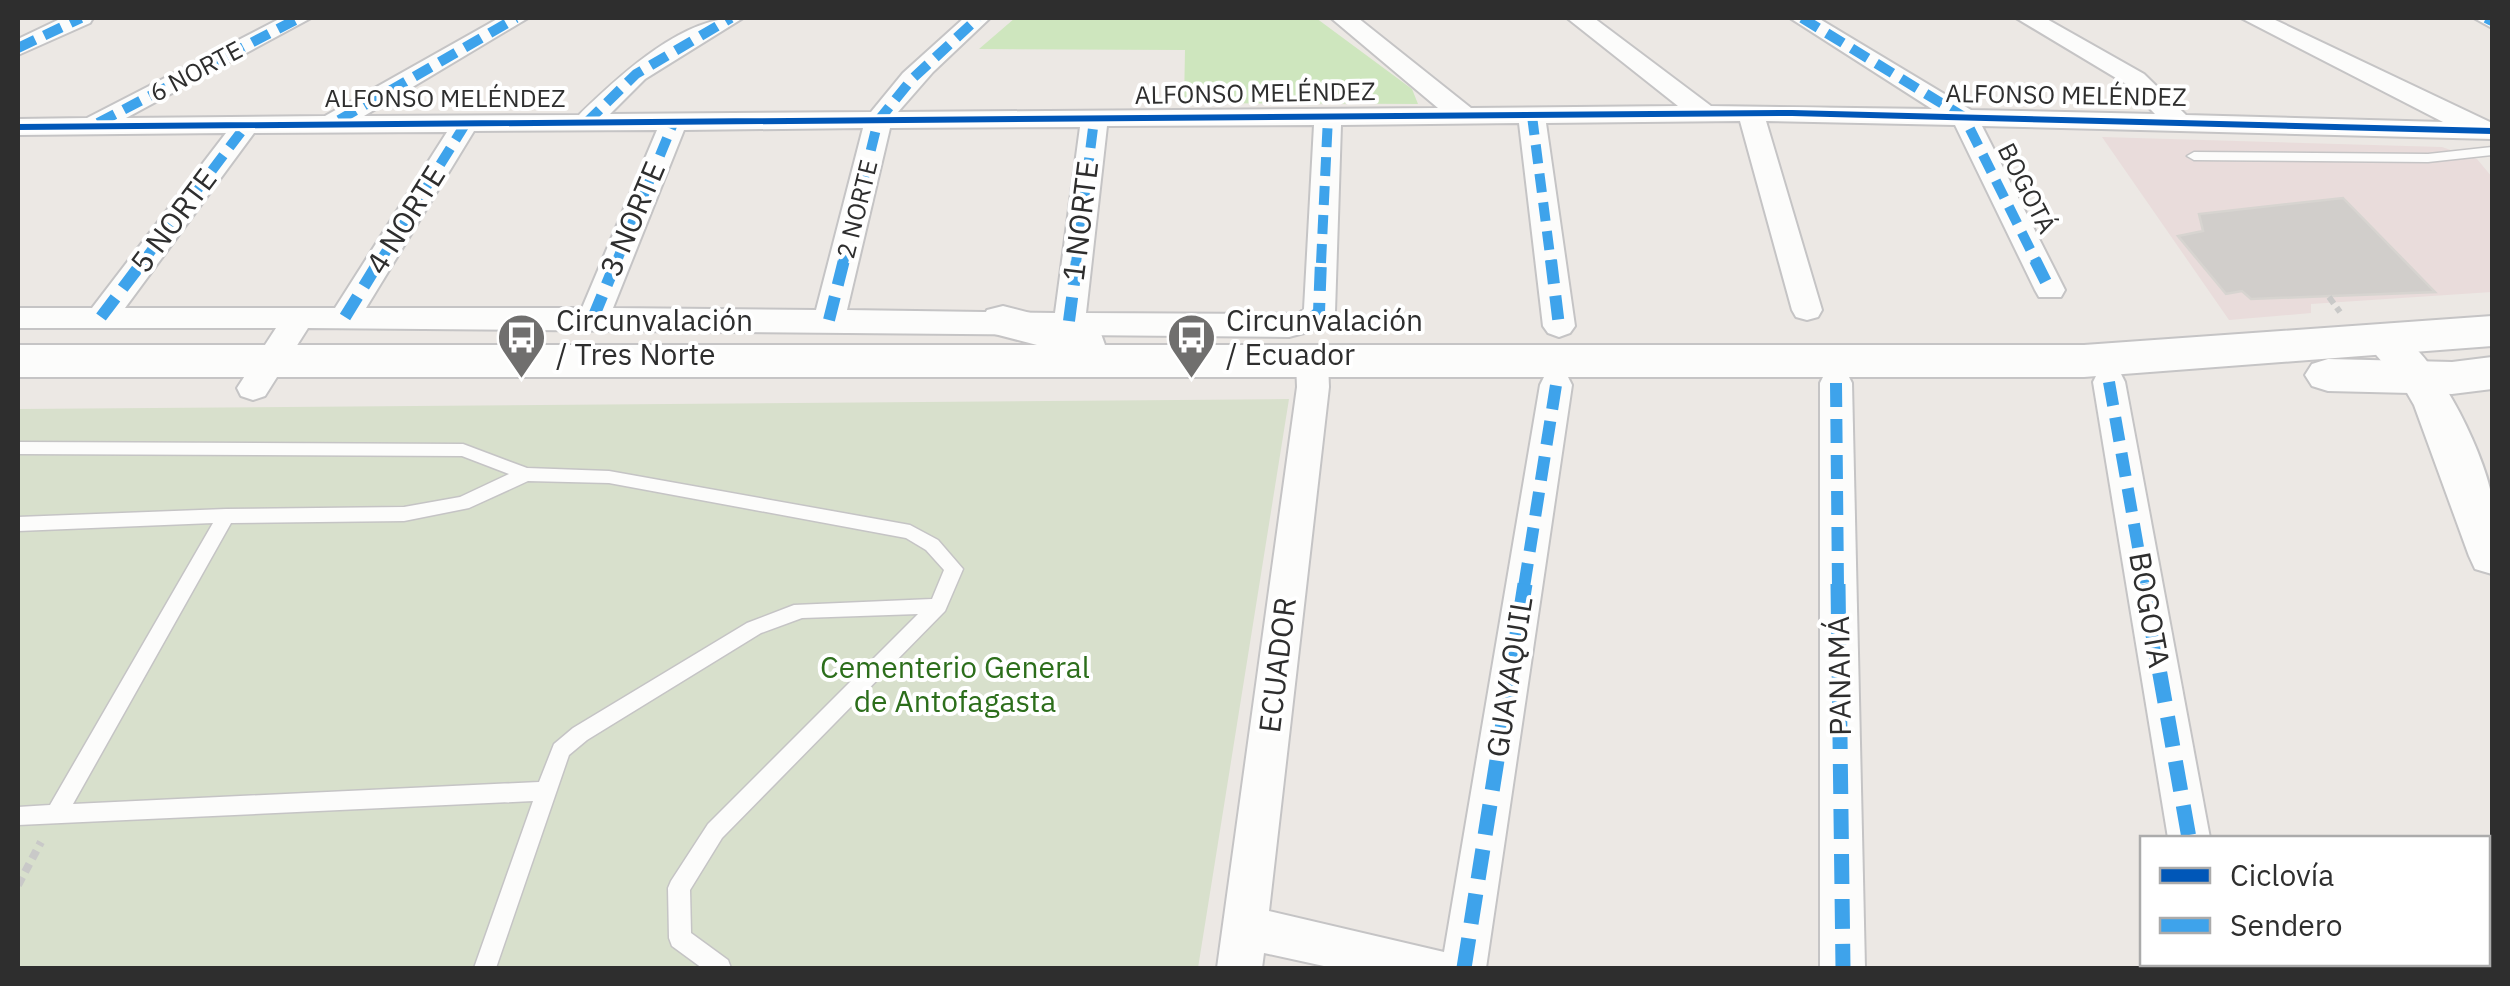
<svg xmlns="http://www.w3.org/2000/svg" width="2510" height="986" font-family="'IBM Plex Sans',sans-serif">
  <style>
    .medical { fill: #e9dcdb }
    .green { fill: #cee6be }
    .cemetery { fill: #d8e0cc }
    .building { fill: #d1cecb; stroke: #d7d4d0; stroke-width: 2.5 }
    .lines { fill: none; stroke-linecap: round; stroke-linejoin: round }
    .service-casing { stroke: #c5c4c5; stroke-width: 3 }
    .minor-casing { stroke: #c5c4c5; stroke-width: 4 }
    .tertiary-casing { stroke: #c5c4c5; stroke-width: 4 }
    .secondary-casing { stroke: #c5c4c5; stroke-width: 4 }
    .path-far1 { stroke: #c9c9c8; stroke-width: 6; stroke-dasharray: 8 5; stroke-linecap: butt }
    .path { stroke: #c9c9c8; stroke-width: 8; stroke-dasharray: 9 6; stroke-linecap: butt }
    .service { fill: #fcfcfb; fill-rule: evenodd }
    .minor { fill: #fcfcfb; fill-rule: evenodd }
    .tertiary { fill: #fcfcfb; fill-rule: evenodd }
    .secondary { fill: #fcfcfb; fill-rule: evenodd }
    .quiet-far2 { stroke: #3ea3eb; stroke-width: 10; stroke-dasharray: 19 10; stroke-linecap: butt }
    .quiet-far1 { stroke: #3ea3eb; stroke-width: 12; stroke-dasharray: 24 12; stroke-linecap: butt }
    .quiet { stroke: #3ea3eb; stroke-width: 15; stroke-dasharray: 30 15; stroke-linecap: butt }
    .cycleway-casing { stroke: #fff; stroke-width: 6 }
    .cycleway { fill: #0057b8; fill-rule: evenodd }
    .labels { text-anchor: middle; stroke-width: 8; stroke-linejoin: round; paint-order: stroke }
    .far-street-label { font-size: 25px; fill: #2e2e2e; stroke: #fff }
    .street-label { font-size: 30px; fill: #2e2e2e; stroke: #fff }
    .poi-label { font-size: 30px; fill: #2e2e2e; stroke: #fff; text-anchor: start }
    .park-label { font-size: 30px; fill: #2c6e1b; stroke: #fff }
  </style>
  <rect width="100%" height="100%" fill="#ece8e4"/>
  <polygon class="medical" points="2102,137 2442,147 2477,159 2492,177 2492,292 2311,304 2311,313 2229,320"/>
  <polygon class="green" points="1015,18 1316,18 1412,89 1418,104 1184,103 1185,50 979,49"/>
  <polygon class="cemetery" points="1289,399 1198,968 18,968 18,409"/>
  <polygon class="building" points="2343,198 2435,292 2251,299 2242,291 2226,294 2178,236 2203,231 2199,214"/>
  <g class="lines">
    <defs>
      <g id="service">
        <polygon points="2492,147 2492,155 2428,162 2194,160 2187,156 2194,152 2428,154"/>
        <path d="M18,442L463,444L527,468L609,471L910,525L938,540L963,569L945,611L722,838L690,890L691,933L728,960L731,968H702L672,946L669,938L668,888L671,881L708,824L918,614L802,618L761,633L587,740L569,755L496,968H474L533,801L18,825V807L50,805L213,523L18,531V517L226,509L404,507L460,497L509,474L462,456L18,454ZM528,481L609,483L906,538L926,550L944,570L932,599L794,605L747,623L573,728L554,744L539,782L73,804L231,523L404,521L469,508Z"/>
      </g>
      <g id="minor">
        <polygon points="62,18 93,18 90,23 18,55 18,39"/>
        <path d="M281,18H311L126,118L325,116L499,18H528L364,116L579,115C619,76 685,14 743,18L645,79L610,114L871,112L903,73L964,18H990L933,72L898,112L1438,108L1331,18H1358L1471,108L1678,106L1567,18H1594L1711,106L1932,109L1790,18H1818L1971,110L2155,114L2126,84L2016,18H2045L2144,74L2186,115L2443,122L2241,18H2271L2492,123V139L1982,126L2065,290L2061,297H2039L2035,290L1955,125L1766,121L1822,310L1818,317L1807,320L1796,317L1792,310L1740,121L1546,123L1575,326L1570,333L1559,337L1548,333L1543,326L1519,123L1341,125L1335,312L1319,329L1289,337L308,328L265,396L253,400L241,396L237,388L276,328H18V308H92L226,133L18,135V119L87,118ZM1314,125L1304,309L1298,314L1086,313L1107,126ZM1080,127L1055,313L847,310L890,128ZM863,128L816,310L613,308L684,130ZM657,130L582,308H366L474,131ZM447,132L335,308H125L254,133Z"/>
        <polygon points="2474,18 2492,18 2492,28"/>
        <polygon points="1312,351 1323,354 1328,362 1329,387 1269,911 1444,952 1540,385 1544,377 1556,374 1568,377 1572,385 1486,968 1333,968 1264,953 1262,968 1217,968 1297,387 1296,362 1301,354"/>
        <polygon points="2109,371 2121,374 2125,382 2210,838 2168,838 2093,382 2097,374"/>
        <polygon points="1836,372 1848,375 1852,383 1865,968 1820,968 1820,383 1824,375"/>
        <polygon points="2188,964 2233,964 2235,968 2190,968"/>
      </g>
      <path id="tertiary" d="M2384,327C2432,341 2483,450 2492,497C2497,521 2492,550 2492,574L2475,569L2469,556L2414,405L2403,386L2364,341L2370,331Z"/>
      <g id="secondary">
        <polygon points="1003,306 1100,331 1105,345 2084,345 2492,316 2492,346 2084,377 18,377 18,345 1037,345 987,332 981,321 987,310"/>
        <polygon points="2492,357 2492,389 2452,394 2328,391 2312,386 2305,375 2312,364 2328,359 2452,362"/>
      </g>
    </defs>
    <use href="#service" class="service-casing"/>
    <use href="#minor" class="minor-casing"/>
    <use href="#tertiary" class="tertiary-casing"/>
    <use href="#secondary" class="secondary-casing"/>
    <polyline class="path-far1" points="2329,297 2340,312"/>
    <polyline class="path" points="18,885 41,842"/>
    <use href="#service" class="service"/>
    <use href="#minor" class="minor"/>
    <use href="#tertiary" class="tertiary"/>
    <use href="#secondary" class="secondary"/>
    <g class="quiet-far2">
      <polyline points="1802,18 1964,117 2037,263"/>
      <polyline points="2486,18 2492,21"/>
      <polyline points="18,48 81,18"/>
      <polyline points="1532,116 1551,263"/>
      <polyline points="339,120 516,18"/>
      <polyline points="98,123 299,18"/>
      <polyline points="586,123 636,74 731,18"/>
      <polyline points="142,263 247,124"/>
      <polyline points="379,263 466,123"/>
      <polyline points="616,263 674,121"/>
      <polyline points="843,263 878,121 912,79 978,18"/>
      <polyline points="1076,263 1094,120"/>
      <polyline points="1321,263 1328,117"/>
    </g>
    <g class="quiet-far1">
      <polyline points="1551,260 1559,326"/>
      <polyline points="2035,260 2050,290"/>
      <polyline points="101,317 144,260"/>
      <polyline points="345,317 380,260"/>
      <polyline points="593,318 617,260"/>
      <polyline points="829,320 844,260"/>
      <polyline points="1069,321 1077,260"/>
      <polyline points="1308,322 1319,312 1321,260"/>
      <polyline points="2109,382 2145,587"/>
      <polyline points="1836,383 1838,587"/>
      <polyline points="1524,587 1556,385"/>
    </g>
    <g class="quiet">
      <polyline points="1838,584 1843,968"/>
      <polyline points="2144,584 2189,838"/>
      <polyline points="2211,964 2212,968"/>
      <polyline points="1464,968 1525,584"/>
    </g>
    <defs>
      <polygon id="cycleway" points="1792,110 2492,128 2492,134 1792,116 18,130 18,124"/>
    </defs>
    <use href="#cycleway" class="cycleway-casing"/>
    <use href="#cycleway" class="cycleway"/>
  </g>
  <defs>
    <symbol id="bus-pin" viewBox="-11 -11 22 30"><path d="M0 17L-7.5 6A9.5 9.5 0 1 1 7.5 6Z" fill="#706f6e" stroke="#fff"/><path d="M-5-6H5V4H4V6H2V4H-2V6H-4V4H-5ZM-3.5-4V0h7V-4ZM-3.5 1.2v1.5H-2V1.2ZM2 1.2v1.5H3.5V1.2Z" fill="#fff"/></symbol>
  </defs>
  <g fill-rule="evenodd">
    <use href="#bus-pin" x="494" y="310" width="55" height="75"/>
    <use href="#bus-pin" x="1164" y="310" width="55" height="75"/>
  </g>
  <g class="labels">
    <g class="far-street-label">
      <text transform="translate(196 71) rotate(-28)" y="9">6 NORTE</text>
      <text transform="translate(1255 93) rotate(-1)" y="9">ALFONSO MELÉNDEZ</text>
      <text transform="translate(2066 95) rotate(1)" y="9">ALFONSO MELÉNDEZ</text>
      <text x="445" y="107">ALFONSO MELÉNDEZ</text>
      <text transform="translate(2027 188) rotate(63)" y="9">BOGOTÁ</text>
      <text transform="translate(857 209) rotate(-76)" y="9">2 NORTE</text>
    </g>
    <g class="street-label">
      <text transform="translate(633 219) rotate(-67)" y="10">3 NORTE</text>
      <text transform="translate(406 220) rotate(-58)" y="10">4 NORTE</text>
      <text transform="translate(174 221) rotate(-53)" y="10">5 NORTE</text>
      <text transform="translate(1081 221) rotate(-83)" y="10">1 NORTE</text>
      <text transform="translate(2149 610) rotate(80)" y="10">BOGOTA</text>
      <text transform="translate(1278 665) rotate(-83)" y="10">ECUADOR</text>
      <text transform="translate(1840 676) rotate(-91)" y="10">PANAMÁ</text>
      <text transform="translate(1510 677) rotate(-81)" y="10">GUAYAQUIL</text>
    </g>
    <g class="poi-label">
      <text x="556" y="331">Circunvalación<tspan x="556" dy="34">/ Tres Norte</tspan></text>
      <text x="1226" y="331">Circunvalación<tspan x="1226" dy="34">/ Ecuador</tspan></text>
    </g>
    <g class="park-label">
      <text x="955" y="678">Cementerio General<tspan x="955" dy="34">de Antofagasta</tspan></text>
    </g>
  </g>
  <rect width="2510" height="986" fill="none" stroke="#2e2e2e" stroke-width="40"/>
  <rect x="2140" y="836" width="350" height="130" fill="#ffffff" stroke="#ababab" stroke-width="2.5"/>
  <rect x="2160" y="868" width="50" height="15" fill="#0057b8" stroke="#ababab" stroke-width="2.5"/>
  <text x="2230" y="886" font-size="30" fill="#2e2e2e">Ciclovía</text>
  <rect x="2160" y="918" width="50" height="15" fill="#3ea3eb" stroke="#ababab" stroke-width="2.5"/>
  <text x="2230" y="936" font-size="30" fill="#2e2e2e">Sendero</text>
</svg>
